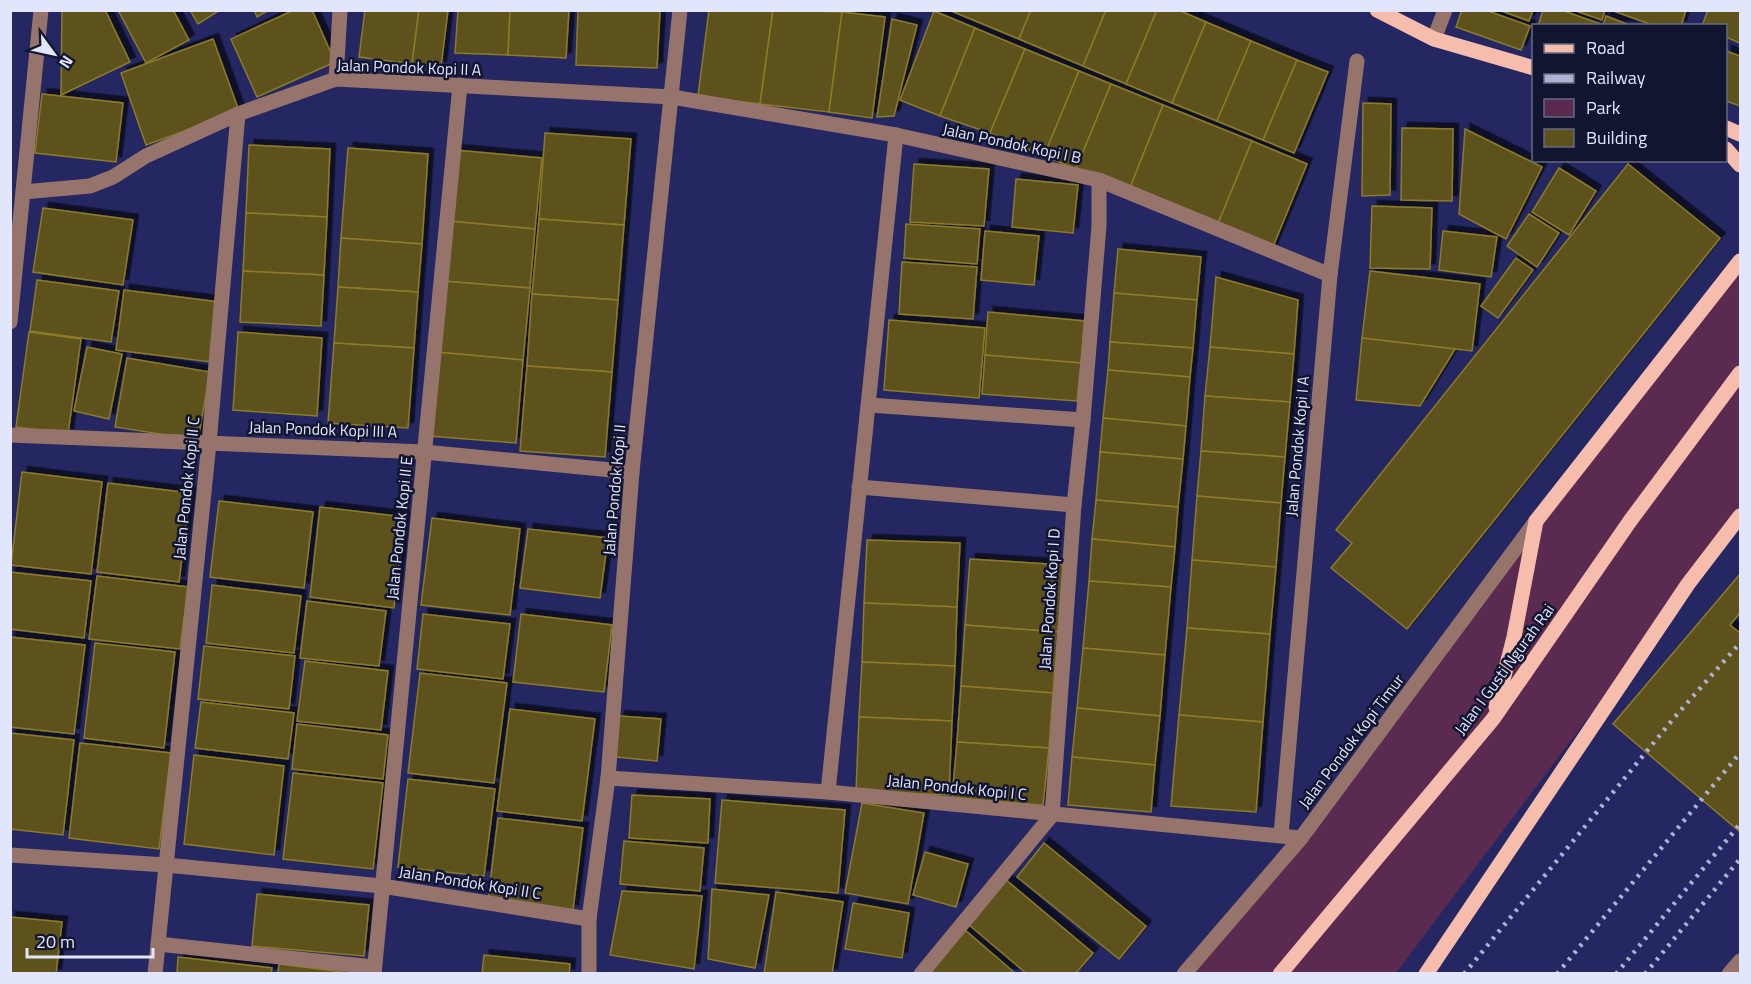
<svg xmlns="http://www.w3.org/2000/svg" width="1751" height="984" font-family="'Titillium Web',sans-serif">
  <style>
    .green { fill: #5a2a50 }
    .building { fill: #5d511c; stroke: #8d7b27; stroke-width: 1.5; filter: url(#shadow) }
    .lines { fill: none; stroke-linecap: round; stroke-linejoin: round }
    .minor { stroke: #97746b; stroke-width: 15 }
    .major { stroke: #f6bdac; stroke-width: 15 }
    .rail { stroke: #aeb2d2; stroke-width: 4.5; stroke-dasharray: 3 6; stroke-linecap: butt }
    .labels { text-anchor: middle; stroke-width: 5; stroke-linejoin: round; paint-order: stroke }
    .street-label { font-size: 16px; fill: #e1e6fc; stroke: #12152f }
  </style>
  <defs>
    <filter id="shadow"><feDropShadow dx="5.5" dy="-5.5" stdDeviation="0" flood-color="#0009"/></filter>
  </defs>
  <rect width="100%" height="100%" fill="#242762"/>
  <polygon class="green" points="1740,261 1740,516 1396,973 1184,974 1301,838"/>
  <g class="building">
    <polygon points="62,10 105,10 130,62 61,95"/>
    <polygon points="118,10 173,10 189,40 146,63"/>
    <polygon points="190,10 220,10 198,24"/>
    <polygon points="254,10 269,10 257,17"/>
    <polygon points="294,10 312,10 335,62 257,97 231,39"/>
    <polygon points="365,10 419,10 412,64 359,57"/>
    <polygon points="419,10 448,10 441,67 412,64"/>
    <polygon points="458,10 510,10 508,55 455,53"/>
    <polygon points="510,10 569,10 566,58 508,55"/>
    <polygon points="578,10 660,10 657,68 576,65"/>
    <polygon points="709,10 773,10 760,104 698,96"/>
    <polygon points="773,10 842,12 829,112 760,104"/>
    <polygon points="949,10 1031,10 1019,39"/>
    <polygon points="1031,10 1106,10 1083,66 1019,39"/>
    <polygon points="1106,10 1157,10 1126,84 1083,66"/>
    <polygon points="1157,10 1178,10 1206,22 1172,103 1126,84"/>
    <polygon points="1462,10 1485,10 1530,26 1521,50 1456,27"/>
    <polygon points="1499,10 1533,10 1529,21"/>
    <polygon points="1543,10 1561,10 1601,24 1601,26 1538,26"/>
    <polygon points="1573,10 1605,10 1602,20"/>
    <polygon points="1611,10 1686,10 1681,26 1655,26"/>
    <polygon points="1708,10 1740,10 1740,43 1726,37 1726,26 1702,26"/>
    <polygon points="934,11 975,28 940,116 900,100"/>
    <polygon points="842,12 885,17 872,118 829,112"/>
    <polygon points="1606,16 1632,26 1603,26"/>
    <polygon points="892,19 917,25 894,116 877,117"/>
    <polygon points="1206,22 1251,41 1217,121 1172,103"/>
    <polygon points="975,28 1025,49 990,133 940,116"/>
    <polygon points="213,39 239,111 146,145 121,73"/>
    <polygon points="1251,41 1297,60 1263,140 1217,121"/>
    <polygon points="1025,49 1079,71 1044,156 990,133"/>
    <polygon points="1726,51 1740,56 1740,106 1726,101"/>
    <polygon points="1297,60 1328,72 1294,153 1263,140"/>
    <polygon points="1079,71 1111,84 1076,169 1044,156"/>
    <polygon points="1111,84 1163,105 1129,190 1076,169"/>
    <polygon points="42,94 123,103 116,162 35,153"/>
    <polygon points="1363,103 1391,104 1390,195 1362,196"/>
    <polygon points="1163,105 1252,141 1217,226 1129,190"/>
    <polygon points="1402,128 1453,129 1452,201 1401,200"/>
    <polygon points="1465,129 1542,167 1506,239 1459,214"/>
    <polygon points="545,133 631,139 624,225 539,219"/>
    <polygon points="1252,141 1307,164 1272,249 1217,226"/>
    <polygon points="249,145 330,149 327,217 246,213"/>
    <polygon points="348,148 428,154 422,244 341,238"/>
    <polygon points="455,150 542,158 535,229 449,221"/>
    <polygon points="914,164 989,169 984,226 910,222"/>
    <polygon points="1628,164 1720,238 1407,629 1331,568 1352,543 1336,530"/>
    <polygon points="1559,168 1596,191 1569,235 1532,212"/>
    <polygon points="1016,179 1078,185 1073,233 1012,227"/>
    <polygon points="1372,206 1432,208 1430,269 1370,268"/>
    <polygon points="43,208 133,220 123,285 33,272"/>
    <polygon points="246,213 327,217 324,275 243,271"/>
    <polygon points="1529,214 1559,233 1537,267 1507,246"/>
    <polygon points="539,219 624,225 618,300 532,294"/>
    <polygon points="449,221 535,229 530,288 443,281"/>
    <polygon points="906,224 980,229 977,264 904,258"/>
    <polygon points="985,231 1039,236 1034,285 981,280"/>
    <polygon points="1443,231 1497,237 1491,277 1439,270"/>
    <polygon points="341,238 422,244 418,292 338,287"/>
    <polygon points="1118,249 1201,257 1197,300 1114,293"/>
    <polygon points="1516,258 1533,270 1498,318 1481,306"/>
    <polygon points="902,262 977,267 973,319 899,314"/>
    <polygon points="243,271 324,275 321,326 240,322"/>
    <polygon points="1370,271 1480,284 1472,351 1362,338"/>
    <polygon points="1216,277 1298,300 1294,354 1210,347"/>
    <polygon points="37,280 119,291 111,342 30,331"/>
    <polygon points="443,281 530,288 523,360 436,352"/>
    <polygon points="338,287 418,292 414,348 334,343"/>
    <polygon points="124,290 219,302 211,362 116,350"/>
    <polygon points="1114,293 1197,300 1193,348 1110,342"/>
    <polygon points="532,294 618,300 612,372 527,366"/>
    <polygon points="988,312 1085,321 1081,363 985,355"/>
    <polygon points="889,320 985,328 979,398 884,390"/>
    <polygon points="29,332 81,339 68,434 16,427"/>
    <polygon points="238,332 322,338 317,416 233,410"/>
    <polygon points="1362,338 1455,349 1420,406 1356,400"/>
    <polygon points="1110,342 1193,348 1190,377 1108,370"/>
    <polygon points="334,343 414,348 408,428 328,423"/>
    <polygon points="87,347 122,354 109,419 74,411"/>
    <polygon points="1210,347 1294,354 1290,402 1205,396"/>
    <polygon points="436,352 523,360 516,443 429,436"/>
    <polygon points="985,355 1081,363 1077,401 982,394"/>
    <polygon points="127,358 210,372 198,440 115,427"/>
    <polygon points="527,366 612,372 605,457 520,451"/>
    <polygon points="1108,370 1190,377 1186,426 1103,418"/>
    <polygon points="1205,396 1290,402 1285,457 1201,451"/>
    <polygon points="1103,418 1186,426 1183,459 1100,452"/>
    <polygon points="1201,451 1285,457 1281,503 1197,496"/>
    <polygon points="1100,452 1183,459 1178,507 1096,500"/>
    <polygon points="22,472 102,482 91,574 11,565"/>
    <polygon points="108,483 190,493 179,582 97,572"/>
    <polygon points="1197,496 1281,503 1276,567 1192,560"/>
    <polygon points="1096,500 1178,507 1175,547 1092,539"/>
    <polygon points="219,501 313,512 304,588 210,577"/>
    <polygon points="320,507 404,517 394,608 310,597"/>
    <polygon points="432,518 520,529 510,615 421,605"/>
    <polygon points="528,529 608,538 600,598 520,588"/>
    <polygon points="1092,539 1175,547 1171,587 1089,581"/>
    <polygon points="867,540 960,543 957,607 864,603"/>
    <polygon points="970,559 1064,565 1058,632 965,625"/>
    <polygon points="1192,560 1276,567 1270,634 1187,628"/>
    <polygon points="10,572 91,581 84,638 10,629"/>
    <polygon points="1740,574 1740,613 1730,625 1740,633 1740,832 1613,724"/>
    <polygon points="97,576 188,587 180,649 89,639"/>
    <polygon points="1089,581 1171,587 1165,655 1083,648"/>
    <polygon points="212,585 301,596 294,653 206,643"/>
    <polygon points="307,601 386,611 379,666 300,658"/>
    <polygon points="864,603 957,607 955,666 862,662"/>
    <polygon points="423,614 510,624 503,679 417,669"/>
    <polygon points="521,614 612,625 604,692 513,682"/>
    <polygon points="965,625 1058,632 1053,693 961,686"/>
    <polygon points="1187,628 1270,634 1263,722 1179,715"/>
    <polygon points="10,637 85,645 74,734 10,727"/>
    <polygon points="95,643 175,652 164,748 84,738"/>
    <polygon points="204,646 295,656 289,709 198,699"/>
    <polygon points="1083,648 1165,655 1160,716 1077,708"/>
    <polygon points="305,661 388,671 381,730 297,721"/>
    <polygon points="862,662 955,666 952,721 859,717"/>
    <polygon points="420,673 507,683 494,783 408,773"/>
    <polygon points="961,686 1053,693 1049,748 957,742"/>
    <polygon points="201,702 294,713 288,759 195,748"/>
    <polygon points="1077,708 1160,716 1155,765 1072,757"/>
    <polygon points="510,709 595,719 582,821 497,811"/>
    <polygon points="1179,715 1263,722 1256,812 1171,806"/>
    <polygon points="619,716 661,719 657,761 616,757"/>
    <polygon points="859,717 952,721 949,795 856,791"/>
    <polygon points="297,724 388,735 383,779 292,769"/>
    <polygon points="10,733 74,740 63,835 10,829"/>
    <polygon points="957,742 1049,748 1043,805 952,798"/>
    <polygon points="80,743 171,753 159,849 69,838"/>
    <polygon points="194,755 284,766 274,855 184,844"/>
    <polygon points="1072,757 1155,765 1151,812 1068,805"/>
    <polygon points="293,773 383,783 373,869 283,859"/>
    <polygon points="408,779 495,789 484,876 398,867"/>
    <polygon points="632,795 710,799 708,843 629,838"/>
    <polygon points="722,800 845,810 838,893 715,883"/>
    <polygon points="862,803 924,813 908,904 845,893"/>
    <polygon points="498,818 583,828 573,910 488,900"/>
    <polygon points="624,841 704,848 700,891 620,884"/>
    <polygon points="1044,843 1146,926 1119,959 1017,877"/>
    <polygon points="925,852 968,864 956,907 913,895"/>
    <polygon points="1006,880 1093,953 1075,974 1027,974 968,924"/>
    <polygon points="712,889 769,895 755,968 708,959"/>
    <polygon points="622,891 702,896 694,969 610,955"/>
    <polygon points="776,892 843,902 832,974 764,974"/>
    <polygon points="257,894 369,905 364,956 252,946"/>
    <polygon points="853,903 909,913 902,958 845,949"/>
    <polygon points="10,917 62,922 56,974 10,974"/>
    <polygon points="965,930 1016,974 928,974"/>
    <polygon points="484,955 570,964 569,974 482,974"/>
    <polygon points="178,957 272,968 271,974 177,974"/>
    <polygon points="279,964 358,974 278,974"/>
  </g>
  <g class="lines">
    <g class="minor">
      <polyline points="1434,39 1445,10"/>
      <polyline points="336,79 340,10"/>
      <polyline points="23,192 90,186 113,177 146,156 238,114 336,79 672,97 896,135 1099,180 1330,275"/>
      <polyline points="10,322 41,10"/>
      <polyline points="869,405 1083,420"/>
      <polyline points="10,435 424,452 632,472"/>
      <polyline points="859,487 1074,505"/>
      <polyline points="608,778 828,792 1301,838"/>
      <polyline points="828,792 896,135"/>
      <polyline points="1281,835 1330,275 1357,61"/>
      <polyline points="10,855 166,865 382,886 589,919"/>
      <polyline points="158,944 374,967"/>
      <polyline points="155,974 209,443 238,114"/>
      <polyline points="374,974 460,85"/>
      <polyline points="589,974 589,919 608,778 632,472 680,10"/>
      <polyline points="921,974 1052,815 1074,505 1083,420 1099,226 1099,180"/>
      <polyline points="1184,974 1301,838 1536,521"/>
      <polyline points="1729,974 1740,961"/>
    </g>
    <g class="major">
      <polyline points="1377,10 1434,39 1534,68"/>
      <polyline points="1726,128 1740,134"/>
      <polyline points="1726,149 1740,165"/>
      <polyline points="1496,707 1514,637 1536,521 1740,261"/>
      <polyline points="1280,974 1493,719 1630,521 1740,373"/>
      <polyline points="1426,974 1688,584 1740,516"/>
    </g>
    <g class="rail">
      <polyline points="1464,974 1674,718 1740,643"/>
      <polyline points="1557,974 1740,753"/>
      <polyline points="1616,974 1740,824"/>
      <polyline points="1645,974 1740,859"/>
    </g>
  </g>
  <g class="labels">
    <g class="street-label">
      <text transform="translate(409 67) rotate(2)" y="6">Jalan Pondok Kopi II A</text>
      <text transform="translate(1012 143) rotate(12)" y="6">Jalan Pondok Kopi I B</text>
      <text transform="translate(323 429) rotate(2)" y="6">Jalan Pondok Kopi III A</text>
      <text transform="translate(1297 446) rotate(-85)" y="6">Jalan Pondok Kopi I A</text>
      <text transform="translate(186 488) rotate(-84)" y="6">Jalan Pondok Kopi II C</text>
      <text transform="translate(614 490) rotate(-85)" y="6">Jalan Pondok Kopi II</text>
      <text transform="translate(399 528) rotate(-84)" y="6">Jalan Pondok Kopi II E</text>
      <text transform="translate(1049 599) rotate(-86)" y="6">Jalan Pondok Kopi I D</text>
      <text transform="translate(1504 669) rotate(-54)" y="6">Jalan I Gusti Ngurah Rai</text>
      <text transform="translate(1351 741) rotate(-53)" y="6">Jalan Pondok Kopi Timur</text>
      <text transform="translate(957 787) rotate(6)" y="6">Jalan Pondok Kopi I C</text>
      <text transform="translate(470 882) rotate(9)" y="6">Jalan Pondok Kopi II C</text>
    </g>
  </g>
  <rect width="1751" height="984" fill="none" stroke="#e1e6fc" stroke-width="24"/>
  <rect x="1532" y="24" width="195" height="138" fill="#12152f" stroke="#656981" stroke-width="1.5"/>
  <rect x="1544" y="44" width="30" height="9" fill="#f6bdac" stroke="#656981" stroke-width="1.5"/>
  <text x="1586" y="54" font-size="18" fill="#e1e6fc">Road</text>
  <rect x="1544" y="74" width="30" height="9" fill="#aeb2d2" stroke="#656981" stroke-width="1.5"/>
  <text x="1586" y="84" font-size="18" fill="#e1e6fc">Railway</text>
  <rect x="1544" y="99" width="30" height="18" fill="#5a2a50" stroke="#656981" stroke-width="1.5"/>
  <text x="1586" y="114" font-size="18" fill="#e1e6fc">Park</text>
  <rect x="1544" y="129" width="30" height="18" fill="#5d511c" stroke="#656981" stroke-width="1.5"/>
  <text x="1586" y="144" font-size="18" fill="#e1e6fc">Building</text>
  <g transform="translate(54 54) rotate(123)" stroke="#12152f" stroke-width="4.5" paint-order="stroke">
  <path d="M0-4.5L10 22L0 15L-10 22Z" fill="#e1e6fc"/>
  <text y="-9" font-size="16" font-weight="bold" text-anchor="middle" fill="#e1e6fc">N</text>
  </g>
  <path d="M27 948v9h126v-9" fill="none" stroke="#e1e6fc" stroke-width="3"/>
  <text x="36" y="948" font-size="18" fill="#e1e6fc" stroke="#12152f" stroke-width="4.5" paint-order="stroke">20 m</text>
</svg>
